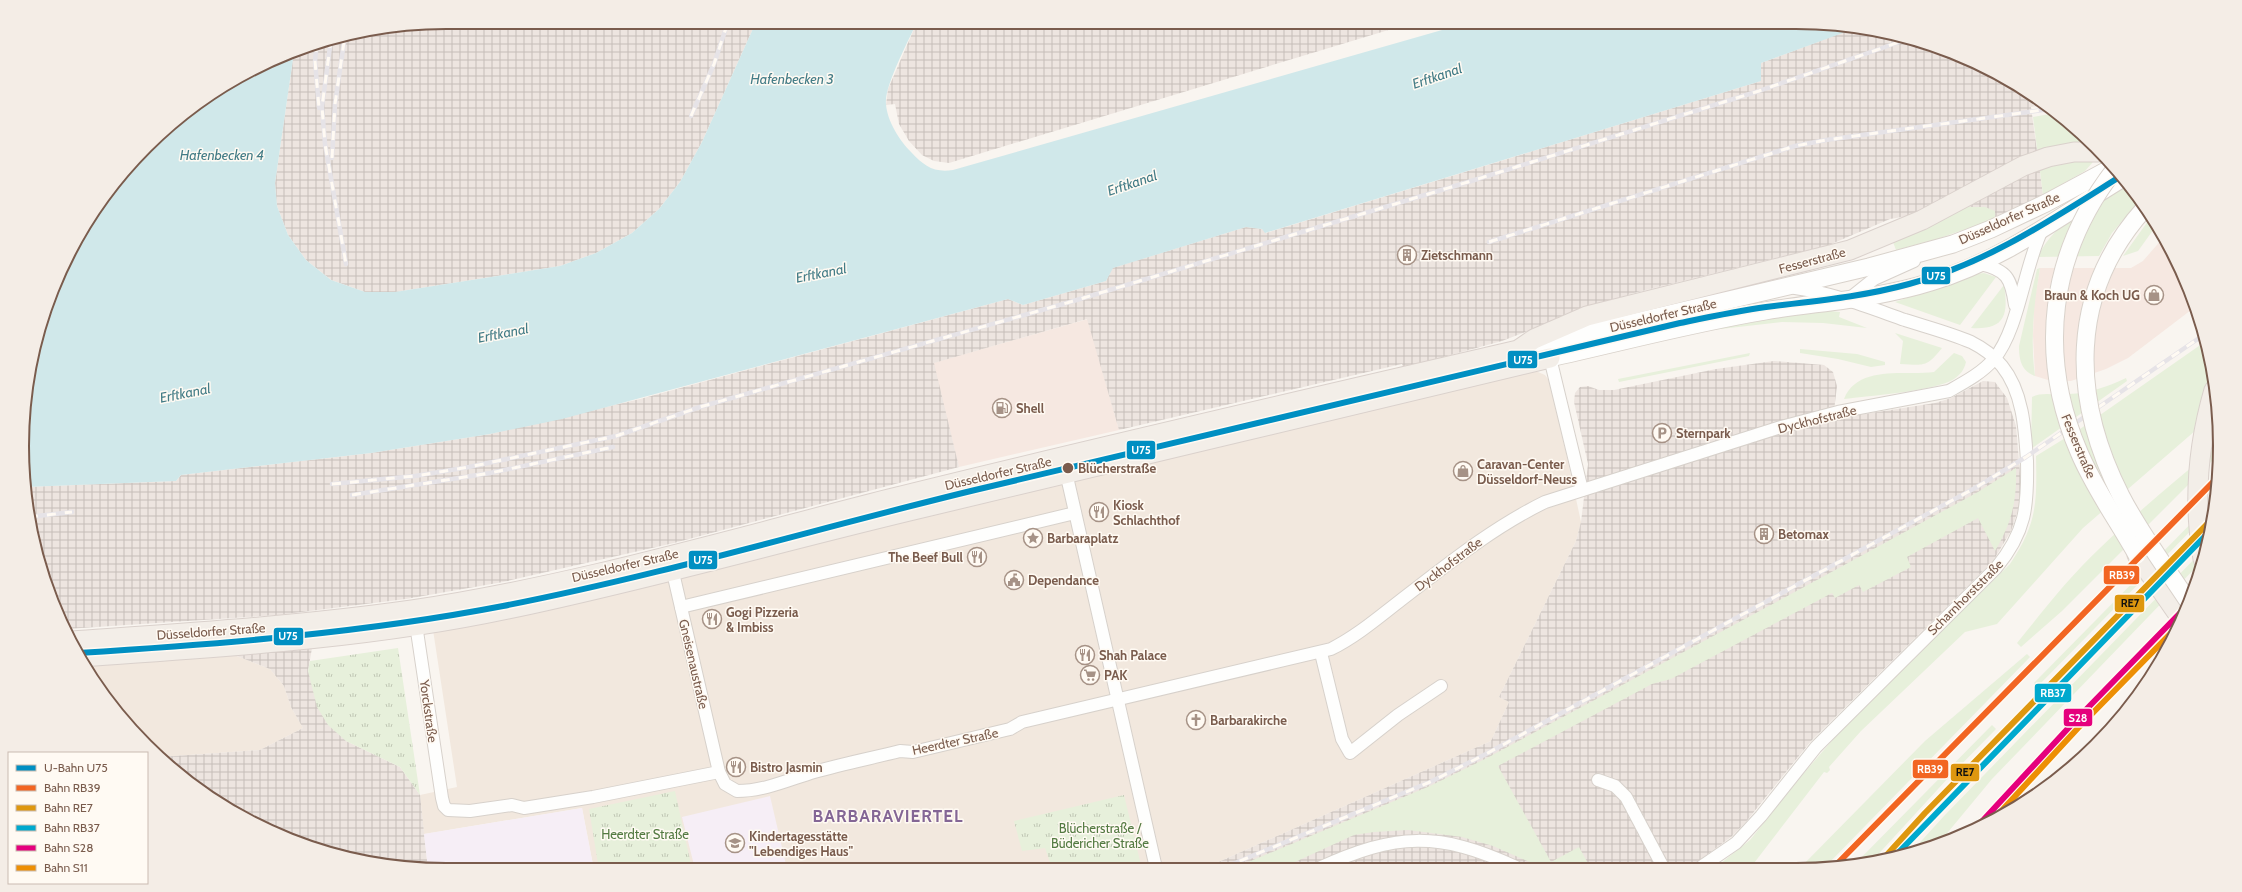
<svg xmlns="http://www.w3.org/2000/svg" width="2242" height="892" font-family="Cabin,sans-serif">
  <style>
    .residential { fill: #f2e8de }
    .commercial { fill: #f6e8e1 }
    .industrial { fill: url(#industrial-grid) }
    .education { fill: #f6eef6 }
    .green { fill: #e7f0db }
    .park { fill: url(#park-tufts) }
    .water { fill: #d0e8ea }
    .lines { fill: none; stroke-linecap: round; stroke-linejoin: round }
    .minor-casing { stroke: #d7d1cb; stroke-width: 14 }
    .secondary-casing { stroke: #d9d2cb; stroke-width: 19 }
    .primary-casing { stroke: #dad1cc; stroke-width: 21 }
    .minor { stroke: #fefefd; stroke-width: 12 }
    .secondary { stroke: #fefefd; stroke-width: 17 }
    .primary { stroke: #f3eee8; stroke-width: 19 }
    .rail-casing { stroke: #e6e3e7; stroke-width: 4.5 }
    .rail { stroke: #fffaf3; stroke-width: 3; stroke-dasharray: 9; stroke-linecap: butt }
    .secondary-bridge-casing { stroke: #d9d2cb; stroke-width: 19; stroke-linecap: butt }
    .secondary-bridge { stroke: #fefefd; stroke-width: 17 }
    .rail-1-casing { stroke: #fffaf3; stroke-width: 9 }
    .rail-2-casing { stroke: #fffaf3; stroke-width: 9 }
    .rail-3-casing { stroke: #fffaf3; stroke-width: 9 }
    .rail-4-casing { stroke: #fffaf3; stroke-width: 9 }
    .rail-5-casing { stroke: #fffaf3; stroke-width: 9 }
    .rail-1 { stroke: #f26522; stroke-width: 6 }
    .rail-2 { stroke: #de970f; stroke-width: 6 }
    .rail-3 { stroke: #00a9ce; stroke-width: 6 }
    .rail-4 { stroke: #e5007d; stroke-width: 6 }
    .rail-5 { stroke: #ed8f04; stroke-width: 6 }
    .metro-1-casing { stroke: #fffaf3; stroke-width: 9 }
    .metro-1 { stroke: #008fc2; stroke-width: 6 }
    .stop-dot { fill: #7a5c4d; stroke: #fffaf3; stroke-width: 1.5 }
    .labels { text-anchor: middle; stroke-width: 3; stroke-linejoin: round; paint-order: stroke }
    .street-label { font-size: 13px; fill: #7a5c4d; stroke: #fffaf3 }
    .poi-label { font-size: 13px; font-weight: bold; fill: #7a5c4d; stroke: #fffaf3; text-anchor: start }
    .stop-label { font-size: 13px; font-weight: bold; fill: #7a5c4d; stroke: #fffaf3; text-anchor: start }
    .park-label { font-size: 13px; fill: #537a41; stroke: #fffaf3 }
    .water-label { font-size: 14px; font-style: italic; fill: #437c86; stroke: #fffaf3 }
    .district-label { font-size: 17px; font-weight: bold; letter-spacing: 1px; fill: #846695; stroke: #fffaf3 }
    .rim { fill: none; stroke: #7a5c4d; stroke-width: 2 }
    .line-badge { stroke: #fffaf3; stroke-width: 1.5 }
    .badge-label { font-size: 11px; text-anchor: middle; font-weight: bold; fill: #fff }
    .pale-badge-label { font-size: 11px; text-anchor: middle; font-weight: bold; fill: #111 }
  </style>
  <defs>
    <pattern id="industrial-grid" width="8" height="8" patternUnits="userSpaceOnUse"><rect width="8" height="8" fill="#ede5e0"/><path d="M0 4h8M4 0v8" fill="none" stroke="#c5bdb8"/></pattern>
    <pattern id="park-tufts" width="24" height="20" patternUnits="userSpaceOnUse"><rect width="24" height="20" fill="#e7f0db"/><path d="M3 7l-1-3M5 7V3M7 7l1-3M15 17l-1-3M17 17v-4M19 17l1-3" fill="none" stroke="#c0c6b4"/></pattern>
  </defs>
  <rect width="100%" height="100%" fill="#f9f5f0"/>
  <g class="residential">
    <polygon points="1529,371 1538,372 1545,375 1551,383 1581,522 1576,541 1499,697 1509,702 1491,741 1205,868 594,870 582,808 424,834 420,795 457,787 433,630"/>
    <polygon points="234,655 270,669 284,686 291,707 303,728 260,750 161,757 127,726 93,681 85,665"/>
  </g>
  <g class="commercial">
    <polygon points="2163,238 2176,258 2195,307 2128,358 2106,369 2071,381 2048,380 2035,376 2033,336 2034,304 2040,268 2131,268 2143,261"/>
    <polygon points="1088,319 1119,430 959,467 933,363"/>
  </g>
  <g class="industrial">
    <polygon points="446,22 756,22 702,142 680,182 659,209 632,233 596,253 560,266 395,292 365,292 331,280 306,260 288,235 277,206 275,183 294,52 309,45 364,30"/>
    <polygon points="917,22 1415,22 949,163 934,161 922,155 909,141 899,124 895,104 886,105 888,89"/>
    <polygon points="1857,27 1932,44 2008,79 2044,105 2031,107 2043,195 1995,219 1961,207 1890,219 1829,245 1634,293 1584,309 1502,341 1403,368 1402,364 1119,430 1087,319 934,363 959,467 674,543 503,582 406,599 278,615 66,629 54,608 30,529 26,487 176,481 181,475 371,453 490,434 640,399 1008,299 1023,305 1106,281 1112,268 1246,227 1262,229 1266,233 1761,81 1761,63"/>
    <polygon points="1774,361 1824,365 1833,372 1837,386 1833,419 1935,403 1951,398 1983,381 1995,382 2007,398 2016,426 2021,485 2019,507 2011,531 1993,561 1811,741 1745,823 1731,837 1704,857 1705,867 1205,868 1491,741 1509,702 1499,697 1576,541 1581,522 1588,464 1574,402 1575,393 1580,387 1588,386 1599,390 1614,390 1716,369"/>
    <polygon points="312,648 308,671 346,741 400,767 420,795 428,869 390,866 310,848 234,813 188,782 161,757 260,750 303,728 291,707 284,686 270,669 234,655"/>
  </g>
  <g class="education">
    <polygon points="770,796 787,869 695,869 682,817"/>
    <polygon points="582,808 594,870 428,869 424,834"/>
  </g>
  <g class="green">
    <polygon points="2055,113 2075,127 2100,154 2085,171 2043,195 2033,117"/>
    <path d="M2129,184L2140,200L2112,233L2099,256L2038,257C2054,221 2096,203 2129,184Z"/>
    <polygon points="1961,207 1985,207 1995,211 1995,219 1937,239 1896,250 1893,242"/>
    <polygon points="2151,217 2156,226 2138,251 2123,256"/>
    <path d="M2040,268C2034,304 2030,340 2035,376C2021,371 2019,359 2019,346L2037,269Z"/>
    <polygon points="1984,273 1996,277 1960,325 1895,302 1977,274"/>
    <path d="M2004,285C2009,316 2004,330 1971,328Z"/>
    <polygon points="1831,311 1840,312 1839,317 1867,328 1823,323 1782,322 1703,331 1781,317"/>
    <path d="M1895,333L1942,348C1926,368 1924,365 1900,364L1903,341Z"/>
    <path d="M2206,341L2218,411L2083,528L1997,624L1965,632L1861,731L1829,767L1830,770L1827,773L1824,772L1751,867H1716L1750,840L1804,773L1842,729L2010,564C2037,524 2037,503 2036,456L2080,429Z"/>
    <polygon points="1800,349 1857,354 1885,362 1885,365 1871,367 1838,359 1800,353"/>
    <polygon points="1750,353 1749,356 1619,382 1618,379"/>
    <path d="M1954,353L1962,356L1966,362C1964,370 1961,374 1954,379C1936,391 1868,396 1844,399C1858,364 1906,376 1934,372Z"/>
    <path d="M2126,378L2127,381L2031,449L2032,397C2043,391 2057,396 2069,394C2089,393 2107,387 2126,378Z"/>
    <path d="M2218,445V455L2062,611L2021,647L2017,643C2043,611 2069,577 2099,549C2137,512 2178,479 2218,445Z"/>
    <path d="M2016,468C2017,501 2012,522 1995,551L1978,518L1907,557L1911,567L1863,592L1859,585L1835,598L1832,593L1671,679L1652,684L1498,766L1551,862L1579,847L1590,867H1541L1493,846L1462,837L1408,830L1374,832L1354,835L1282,868H1234L1430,786L1487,758L1804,587L1978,492Z"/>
    <polygon points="2217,497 2215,506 2037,687 2034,683"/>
    <polygon points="2206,547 2202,561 1992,779 1939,843 1913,850 1944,816"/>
    <polygon points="2027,654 2030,657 1826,866 1802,866 1925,741"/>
    <polygon points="1992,725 1996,729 1949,777 1872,861 1853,866"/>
  </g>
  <g class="park">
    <polygon points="398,648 420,795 400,767 346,741 328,725 317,707 308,671 310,661"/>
    <polygon points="675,791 692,869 599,870 589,809"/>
    <polygon points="1124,795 1141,865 1131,868 1052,868 1045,848 1022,851 1014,821"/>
  </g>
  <path class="water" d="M756,22H917C909,40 884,86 886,104C887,121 900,141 911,152C924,166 934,173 953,170L1470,22H1796L1859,27L1761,63V81L1265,233L1262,229L1246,227L1113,268L1106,281L1023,305L1008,299L562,419L490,434L371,453L181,475L176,481L26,487C25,473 22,459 22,445C25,292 104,158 234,79C252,68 274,60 294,52L275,183L277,206L288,235L306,260L331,280L365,292H395L560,266L596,253L632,233L659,209L680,182L702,142Z"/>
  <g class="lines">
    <defs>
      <g id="minor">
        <path d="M1980,264C2007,270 2011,278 2015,305"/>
        <polyline points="1849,299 1874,279 1914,261"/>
        <polyline points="1550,358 1582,490"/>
        <polyline points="1065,468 1156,868"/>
        <path d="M671,564L719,772L725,784L737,791C764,791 788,780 814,772C842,764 872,758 900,751L913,752L1010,729L1022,722L1331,649C1357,636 1379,617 1401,600C1448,564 1492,528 1545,502L1781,427L1838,412L1949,391C1965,382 1982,373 1994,359C2019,329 2024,267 2042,230"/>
        <polyline points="681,607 1075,513"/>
        <polyline points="415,618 442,798 444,806 448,810 470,811 512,805 524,808 593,797 719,772"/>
        <polyline points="1321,653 1342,739 1350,753 1398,715 1441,686"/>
        <polyline points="1598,780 1615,786 1626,797 1663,867"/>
        <path d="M1701,867L1736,843L1761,816L1816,747L1996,568C2026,532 2028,506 2027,461C2025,429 2023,392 2002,366C1994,356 1983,348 1971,342C1950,333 1927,327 1905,320C1868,307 1833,293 1795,288"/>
        <path d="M1319,868C1396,833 1438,831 1516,867"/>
      </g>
      <g id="secondary">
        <polyline points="1529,347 1869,267 1953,244 1991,229 2046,203 2113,167"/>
        <path d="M1550,358C1622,342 1693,323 1765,311C1820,302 1877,299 1931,282C2002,261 2060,216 2123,178"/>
      </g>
      <g id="primary">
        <polyline points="2137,555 2180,617"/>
        <path d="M2203,559C2193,502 2198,445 2214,390"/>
        <path d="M72,641C185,633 299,626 412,610C573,586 731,539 889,499C1098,447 1308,399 1518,350L1534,339L1587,316L1850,250L1922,220L2023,166L2048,157L2074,152H2098"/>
        <path d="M80,657C223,647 367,639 508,609C648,580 786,540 926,507C1134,457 1342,408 1550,358"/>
      </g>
    </defs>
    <use href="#minor" class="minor-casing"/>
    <use href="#secondary" class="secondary-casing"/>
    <use href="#primary" class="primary-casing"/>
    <use href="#minor" class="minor"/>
    <use href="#secondary" class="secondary"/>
    <use href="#primary" class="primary"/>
    <defs>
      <g id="rail">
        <polyline points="331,39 322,107 325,144 346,264"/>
        <polyline points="317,43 315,61 319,108"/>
        <polyline points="691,116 714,64 728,22"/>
        <polyline points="332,158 335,104 345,35"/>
        <polyline points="1489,242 1795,146 1826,140 2050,109"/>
        <polyline points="332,484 415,476 469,467 616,436 700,407 1070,302 1468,182 1759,91 1908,39"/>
        <polyline points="352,495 490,473 613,447"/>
        <polyline points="29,517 72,512"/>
        <polyline points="1223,868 1430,782 1486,754 1975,488 2026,457 2205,334"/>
      </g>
    </defs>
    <use href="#rail" class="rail-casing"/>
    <use href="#rail" class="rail"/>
    <defs>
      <g id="secondary-bridge">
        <path d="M2115,169C2049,254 2037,354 2079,452C2094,488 2118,521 2137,555"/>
        <path d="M2145,208C2068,293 2071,398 2121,496C2140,533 2165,566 2188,601"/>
      </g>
    </defs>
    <use href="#secondary-bridge" class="secondary-bridge-casing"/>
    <use href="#secondary-bridge" class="secondary-bridge"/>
    <defs>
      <polyline id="rail-1" points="1835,866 2217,478"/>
      <polyline id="rail-2" points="1884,858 1925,813 2212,519"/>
      <polyline id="rail-3" points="1897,854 2209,532"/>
      <polyline id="rail-4" points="1975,829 2073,723 2184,609"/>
      <polyline id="rail-5" points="1994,819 2078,728 2175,629"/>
    </defs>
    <use href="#rail-1" class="rail-1-casing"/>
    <use href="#rail-2" class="rail-2-casing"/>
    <use href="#rail-3" class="rail-3-casing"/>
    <use href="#rail-4" class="rail-4-casing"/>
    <use href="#rail-5" class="rail-5-casing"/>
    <use href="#rail-1" class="rail-1"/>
    <use href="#rail-2" class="rail-2"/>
    <use href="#rail-3" class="rail-3"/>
    <use href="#rail-4" class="rail-4"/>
    <use href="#rail-5" class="rail-5"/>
    <defs>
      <path id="metro-1" d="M78,653C221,644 363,633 503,606C662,575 818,528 975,490C1210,433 1445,378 1680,323C1709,317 1737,311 1766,307C1814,301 1862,297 1909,284C1986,264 2054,218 2121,176"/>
    </defs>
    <use href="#metro-1" class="metro-1-casing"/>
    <use href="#metro-1" class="metro-1"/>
  </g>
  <defs>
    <symbol id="building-ring" viewBox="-11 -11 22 22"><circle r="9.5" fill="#fffaf3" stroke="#a69286" stroke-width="1.5"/><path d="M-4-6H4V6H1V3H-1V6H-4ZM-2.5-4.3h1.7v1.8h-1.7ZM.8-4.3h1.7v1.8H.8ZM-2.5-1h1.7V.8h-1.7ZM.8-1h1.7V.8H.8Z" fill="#a69286"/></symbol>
    <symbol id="shop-ring" viewBox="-11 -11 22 22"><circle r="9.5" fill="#fffaf3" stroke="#a69286" stroke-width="1.5"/><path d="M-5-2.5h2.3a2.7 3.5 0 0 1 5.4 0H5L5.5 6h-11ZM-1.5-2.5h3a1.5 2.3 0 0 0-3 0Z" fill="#a69286"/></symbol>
    <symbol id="fuel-ring" viewBox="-11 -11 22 22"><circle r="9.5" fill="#fffaf3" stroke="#a69286" stroke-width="1.5"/><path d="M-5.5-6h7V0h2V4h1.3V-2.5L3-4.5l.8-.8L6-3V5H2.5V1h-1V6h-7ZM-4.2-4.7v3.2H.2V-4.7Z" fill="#a69286"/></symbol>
    <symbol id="parking-ring" viewBox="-11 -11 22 22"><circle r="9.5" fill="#fffaf3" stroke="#a69286" stroke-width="1.5"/><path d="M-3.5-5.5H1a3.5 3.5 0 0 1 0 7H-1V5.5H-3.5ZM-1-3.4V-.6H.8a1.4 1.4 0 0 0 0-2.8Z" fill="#a69286"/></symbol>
    <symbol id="restaurant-ring" viewBox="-11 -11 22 22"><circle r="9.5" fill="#fffaf3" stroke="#a69286" stroke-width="1.5"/><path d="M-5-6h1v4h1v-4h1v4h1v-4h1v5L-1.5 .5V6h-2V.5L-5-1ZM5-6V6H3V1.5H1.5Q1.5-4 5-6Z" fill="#a69286"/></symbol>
    <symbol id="sight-ring" viewBox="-11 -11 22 22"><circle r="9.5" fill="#fffaf3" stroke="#a69286" stroke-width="1.5"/><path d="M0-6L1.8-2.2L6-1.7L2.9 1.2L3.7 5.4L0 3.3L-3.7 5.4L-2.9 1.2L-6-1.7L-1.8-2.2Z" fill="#a69286"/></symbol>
    <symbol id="civic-ring" viewBox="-11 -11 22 22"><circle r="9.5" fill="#fffaf3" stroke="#a69286" stroke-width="1.5"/><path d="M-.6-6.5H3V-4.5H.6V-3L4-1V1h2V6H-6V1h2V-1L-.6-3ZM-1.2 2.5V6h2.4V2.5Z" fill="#a69286"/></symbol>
    <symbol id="supermarket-ring" viewBox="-11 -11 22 22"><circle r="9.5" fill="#fffaf3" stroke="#a69286" stroke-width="1.5"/><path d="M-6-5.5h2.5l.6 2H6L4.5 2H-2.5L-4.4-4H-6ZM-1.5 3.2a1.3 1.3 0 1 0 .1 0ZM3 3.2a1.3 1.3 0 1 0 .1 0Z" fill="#a69286"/></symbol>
    <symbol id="church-ring" viewBox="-11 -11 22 22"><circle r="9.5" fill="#fffaf3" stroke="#a69286" stroke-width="1.5"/><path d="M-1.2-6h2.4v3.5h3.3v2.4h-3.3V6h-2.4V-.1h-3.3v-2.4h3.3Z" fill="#a69286"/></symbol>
    <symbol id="school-ring" viewBox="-11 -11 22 22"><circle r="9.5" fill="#fffaf3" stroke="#a69286" stroke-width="1.5"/><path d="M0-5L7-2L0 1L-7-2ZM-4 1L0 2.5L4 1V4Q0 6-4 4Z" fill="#a69286"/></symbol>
  </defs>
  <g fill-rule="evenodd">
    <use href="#building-ring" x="1396" y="244" width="22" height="22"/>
    <use href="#shop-ring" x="2143" y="284" width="22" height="22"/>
    <use href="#fuel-ring" x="991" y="397" width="22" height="22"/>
    <use href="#parking-ring" x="1651" y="422" width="22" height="22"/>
    <use href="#shop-ring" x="1452" y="460" width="22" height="22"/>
    <use href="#restaurant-ring" x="1088" y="501" width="22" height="22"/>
    <use href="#building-ring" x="1753" y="523" width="22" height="22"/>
    <use href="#sight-ring" x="1022" y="527" width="22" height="22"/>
    <use href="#restaurant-ring" x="966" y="546" width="22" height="22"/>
    <use href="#civic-ring" x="1003" y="569" width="22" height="22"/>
    <use href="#restaurant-ring" x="701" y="608" width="22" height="22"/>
    <use href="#restaurant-ring" x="1074" y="644" width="22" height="22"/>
    <use href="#supermarket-ring" x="1079" y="664" width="22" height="22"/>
    <use href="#church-ring" x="1185" y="709" width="22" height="22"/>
    <use href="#restaurant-ring" x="725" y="756" width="22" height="22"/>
    <use href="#school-ring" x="724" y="832" width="22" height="22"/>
  </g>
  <circle class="stop-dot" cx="1068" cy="468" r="6"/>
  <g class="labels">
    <g class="street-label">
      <text transform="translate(2009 218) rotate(-24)" y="5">Düsseldorfer Straße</text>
      <text transform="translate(1812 260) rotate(-15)" y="5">Fesserstraße</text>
      <text transform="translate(1663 315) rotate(-13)" y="5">Düsseldorfer Straße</text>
      <text transform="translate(1817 419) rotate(-14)" y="5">Dyckhofstraße</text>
      <text transform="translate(2079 446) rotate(67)" y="5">Fesserstraße</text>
      <text transform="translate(998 473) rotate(-13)" y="5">Düsseldorfer Straße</text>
      <text transform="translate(1448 564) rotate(-37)" y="5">Dyckhofstraße</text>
      <text transform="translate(625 565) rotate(-13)" y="5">Düsseldorfer Straße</text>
      <text transform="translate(1965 597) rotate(-45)" y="5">Scharnhorststraße</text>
      <text transform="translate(211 631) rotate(-4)" y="5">Düsseldorfer Straße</text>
      <text transform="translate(694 664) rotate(77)" y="5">Gneisenaustraße</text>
      <text transform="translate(429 711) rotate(82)" y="5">Yorckstraße</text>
      <text transform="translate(955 741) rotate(-12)" y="5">Heerdter Straße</text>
    </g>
    <g class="poi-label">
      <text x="1421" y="260">Zietschmann</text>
      <text x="2140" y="300" text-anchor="end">Braun &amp; Koch UG</text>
      <text x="1016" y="413">Shell</text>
      <text x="1676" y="438">Sternpark</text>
      <text x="1477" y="469">Caravan-Center<tspan x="1477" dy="15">Düsseldorf-Neuss</tspan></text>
      <text x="1113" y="510">Kiosk<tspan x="1113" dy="15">Schlachthof</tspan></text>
      <text x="1778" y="539">Betomax</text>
      <text x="1047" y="543">Barbaraplatz</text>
      <text x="963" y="562" text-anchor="end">The Beef Bull</text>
      <text x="1028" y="585">Dependance</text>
      <text x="726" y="617">Gogi Pizzeria<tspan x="726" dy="15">&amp; Imbiss</tspan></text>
      <text x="1099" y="660">Shah Palace</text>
      <text x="1104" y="680">PAK</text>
      <text x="1210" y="725">Barbarakirche</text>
      <text x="750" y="772">Bistro Jasmin</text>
      <text x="749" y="841">Kindertagesstätte<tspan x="749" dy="15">"Lebendiges Haus"</tspan></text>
    </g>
    <g class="stop-label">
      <text x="1078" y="473">Blücherstraße</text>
    </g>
    <g class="park-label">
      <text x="1100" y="833">Blücherstraße /<tspan x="1100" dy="15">Büdericher Straße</tspan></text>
      <text x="645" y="839">Heerdter Straße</text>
    </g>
    <g class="water-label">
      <text transform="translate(1437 76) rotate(-19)" y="5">Erftkanal</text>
      <text x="792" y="84">Hafenbecken 3</text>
      <text x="222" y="160">Hafenbecken 4</text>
      <text transform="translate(1132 183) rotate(-19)" y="5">Erftkanal</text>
      <text transform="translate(821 273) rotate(-11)" y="5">Erftkanal</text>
      <text transform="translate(503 333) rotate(-11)" y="5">Erftkanal</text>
      <text transform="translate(185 393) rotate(-11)" y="5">Erftkanal</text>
    </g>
    <g class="district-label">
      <text x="888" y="822">BARBARAVIERTEL</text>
    </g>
  </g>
  <path d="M0 0H2242V892H0ZM446 29H1796A417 417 0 0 1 2213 446V446A417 417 0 0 1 1796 863H446A417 417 0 0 1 29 446V446A417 417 0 0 1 446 29Z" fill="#f4ede6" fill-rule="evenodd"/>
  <path class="rim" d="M446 29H1796A417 417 0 0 1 2213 446V446A417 417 0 0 1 1796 863H446A417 417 0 0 1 29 446V446A417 417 0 0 1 446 29Z"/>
  <g class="line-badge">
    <rect x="1921" y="266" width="30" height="19" rx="4" fill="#008fc2"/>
    <rect x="1507" y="350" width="31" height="19" rx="4" fill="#008fc2"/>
    <rect x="1126" y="440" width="30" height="20" rx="4" fill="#008fc2"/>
    <rect x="688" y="550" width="30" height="20" rx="4" fill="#008fc2"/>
    <rect x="2103" y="565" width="37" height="20" rx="4" fill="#f26522"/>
    <rect x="2114" y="594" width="31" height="19" rx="4" fill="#de970f"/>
    <rect x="273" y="627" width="31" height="19" rx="4" fill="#008fc2"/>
    <rect x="2034" y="683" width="38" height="20" rx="4" fill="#00a9ce"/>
    <rect x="2063" y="708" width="30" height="19" rx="4" fill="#e5007d"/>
    <rect x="1912" y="759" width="37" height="20" rx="4" fill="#f26522"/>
    <rect x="1950" y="763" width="30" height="19" rx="4" fill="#de970f"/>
  </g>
  <g class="badge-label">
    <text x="1936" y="280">U75</text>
    <text x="1523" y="364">U75</text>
    <text x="1141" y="454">U75</text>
    <text x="703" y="564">U75</text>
    <text x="2122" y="579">RB39</text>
    <text x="288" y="640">U75</text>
    <text x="2053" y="697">RB37</text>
    <text x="2078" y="722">S28</text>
    <text x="1930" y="773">RB39</text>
  </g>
  <g class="pale-badge-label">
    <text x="2130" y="607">RE7</text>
    <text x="1965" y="776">RE7</text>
  </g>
  <rect x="8" y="752" width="140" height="132" fill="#fffaf3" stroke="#cabbb1"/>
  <rect x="16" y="765" width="20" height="6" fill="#008fc2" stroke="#cabbb1"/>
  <text x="44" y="772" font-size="12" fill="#7a5c4d">U-Bahn U75</text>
  <rect x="16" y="785" width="20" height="6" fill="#f26522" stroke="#cabbb1"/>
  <text x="44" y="792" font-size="12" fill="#7a5c4d">Bahn RB39</text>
  <rect x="16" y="805" width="20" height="6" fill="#de970f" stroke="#cabbb1"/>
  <text x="44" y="812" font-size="12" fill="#7a5c4d">Bahn RE7</text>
  <rect x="16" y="825" width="20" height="6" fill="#00a9ce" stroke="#cabbb1"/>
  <text x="44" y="832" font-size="12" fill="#7a5c4d">Bahn RB37</text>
  <rect x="16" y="845" width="20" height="6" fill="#e5007d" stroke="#cabbb1"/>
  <text x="44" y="852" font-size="12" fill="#7a5c4d">Bahn S28</text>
  <rect x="16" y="865" width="20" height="6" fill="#ed8f04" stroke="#cabbb1"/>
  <text x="44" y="872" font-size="12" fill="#7a5c4d">Bahn S11</text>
</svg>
